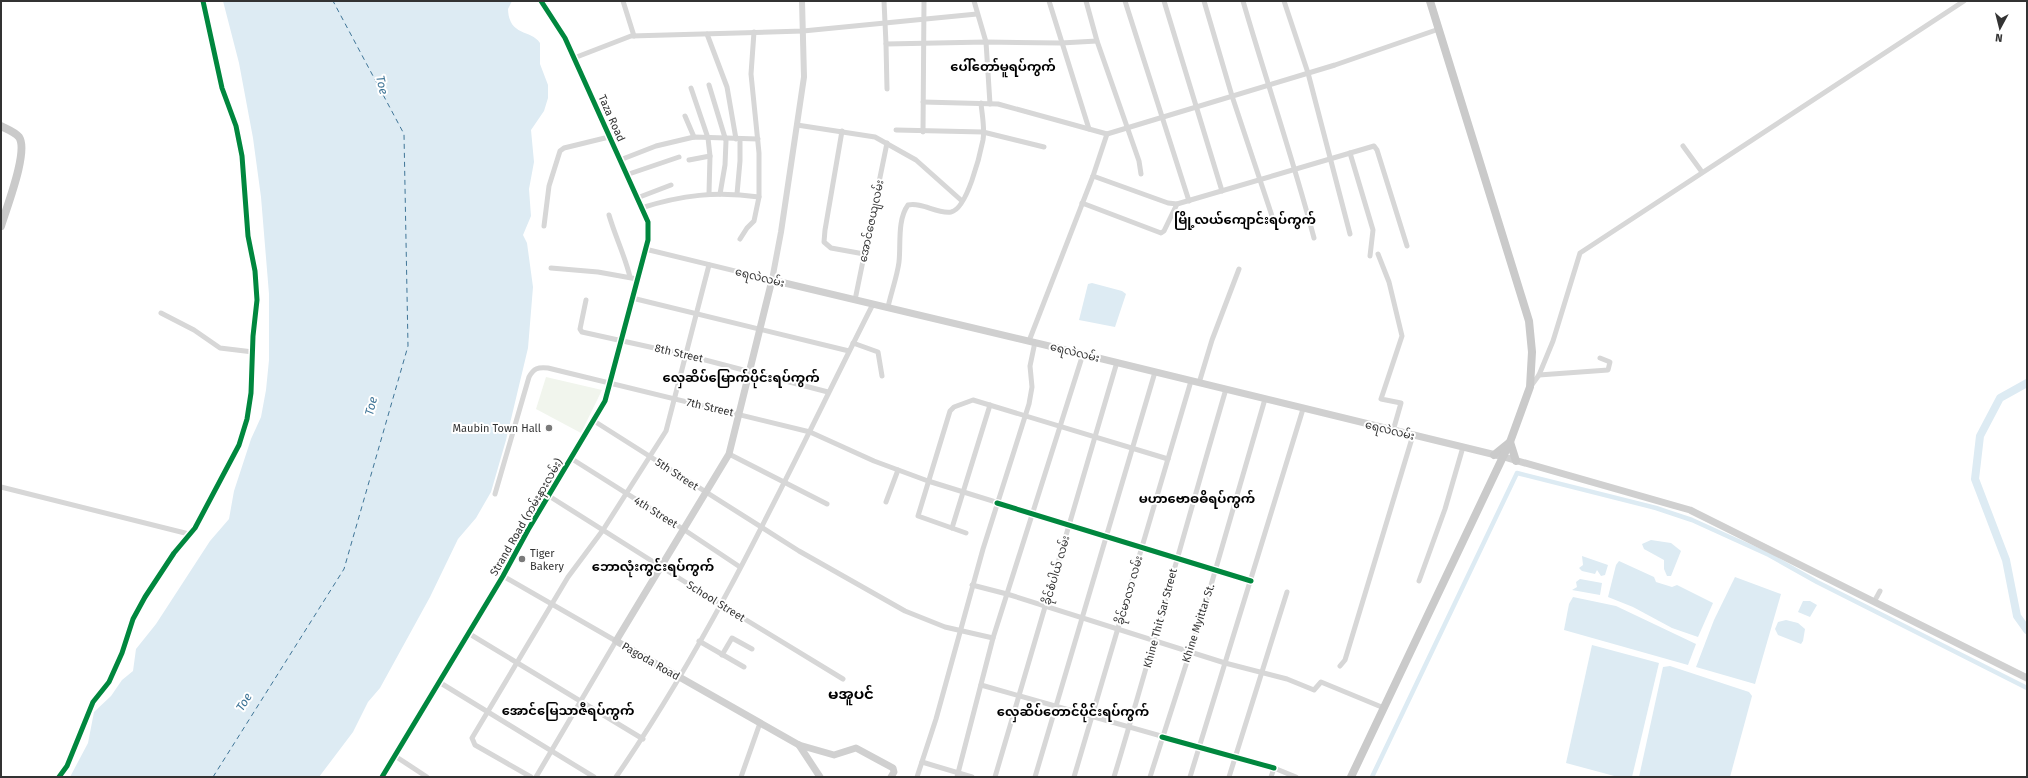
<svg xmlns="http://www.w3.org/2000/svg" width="2028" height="778" font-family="'Fira Sans','Noto Sans Myanmar',sans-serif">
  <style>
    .green { fill: #f1f5ed }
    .water { fill: #ddebf3 }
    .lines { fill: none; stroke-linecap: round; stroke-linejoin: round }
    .canal { stroke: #ddebf3; stroke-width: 4.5 }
    .river { stroke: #ddebf3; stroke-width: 8 }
    .ferry { stroke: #3f7597; stroke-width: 1; stroke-dasharray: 5 4; stroke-linecap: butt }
    .minor { stroke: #d7d7d7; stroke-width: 5 }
    .tertiary { stroke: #d7d7d7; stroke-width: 6 }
    .secondary { stroke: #d0d0d0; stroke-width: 7 }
    .primary { stroke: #cacaca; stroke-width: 8 }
    .cycleway-casing { stroke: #fff; stroke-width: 8 }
    .cycleway { stroke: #00873e; stroke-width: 5 }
    .poi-dot { fill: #7a7a7a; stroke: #fff; stroke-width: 1.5 }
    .labels { text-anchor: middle; stroke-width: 4; stroke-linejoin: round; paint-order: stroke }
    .street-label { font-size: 11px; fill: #333; stroke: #fff }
    .poi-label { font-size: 11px; fill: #333; stroke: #fff; text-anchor: end }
    .water-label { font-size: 12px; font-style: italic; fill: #3f7597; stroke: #fff }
    .quarter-label { font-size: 13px; font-weight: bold; fill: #000; stroke: #fff }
    .district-label { font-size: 15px; font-weight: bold; fill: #000; stroke: #fff }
  </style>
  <rect width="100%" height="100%" fill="#fff"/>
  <polygon class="green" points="546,377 602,390 581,433 536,409"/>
  <g class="water">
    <path d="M223,1H512L508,9C509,37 531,29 540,43V64L548,85V98L544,111L531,130L534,162L529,189L531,216L523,235L527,243L533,287L528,348L506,440L491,492L476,518L458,539L430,597L380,688L368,702L353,732L319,777H70L88,743L94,712L111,696L122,680L133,671L136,649L156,624L210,541L229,519L234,491L251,439L261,417L266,390L269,360V294L261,197L253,138L239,63Z"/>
    <polygon points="1092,283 1122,291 1126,294 1115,327 1079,320 1088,284"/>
    <polygon points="1651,540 1671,543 1681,551 1671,576 1667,576 1664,569 1664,560 1644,549 1642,544"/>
    <polygon points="1582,556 1608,565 1605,575 1601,576 1597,570 1595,574 1582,571 1579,568 1583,565"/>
    <polygon points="1619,561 1654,577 1656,582 1672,587 1677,585 1713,603 1698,637 1672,628 1633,607 1608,597 1616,565"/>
    <polygon points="1735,577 1781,594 1755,684 1696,667 1714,620"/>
    <polygon points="1580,579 1602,583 1600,595 1572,590 1577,587 1576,582"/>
    <polygon points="1573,597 1616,606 1696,644 1688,665 1564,630 1569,604"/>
    <polygon points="1803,601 1810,601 1817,605 1810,617 1798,612"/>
    <polygon points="1786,620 1798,623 1805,629 1803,641 1801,644 1778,635 1775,629 1778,622"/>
    <polygon points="1592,645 1659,663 1632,777 1618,777 1566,763"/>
    <polygon points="1670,666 1749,692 1752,696 1730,777 1639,777 1663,667"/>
  </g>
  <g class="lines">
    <polyline class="canal" points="1372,777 1517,473 1656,508 1692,520 1769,555 1817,582 2027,688"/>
    <polyline class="river" points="2027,383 2000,398 1980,436 1975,479 2006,560 2017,616 2027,630"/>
    <polyline class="ferry" points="213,777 344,569 408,346 404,134 333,1"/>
    <g class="minor">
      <polyline points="623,1 634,36"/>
      <polyline points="884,1 886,44 986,42 1061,43 1097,41"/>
      <polyline points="974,1 986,42 990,104"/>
      <polyline points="1049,1 1089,129"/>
      <polyline points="1086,1 1097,41 1139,161 1141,174"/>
      <polyline points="1125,1 1189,201"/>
      <polyline points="1164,1 1222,191"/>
      <polyline points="1204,1 1232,96 1273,219"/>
      <path d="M1243,1C1266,80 1293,158 1314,238"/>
      <polyline points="1284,1 1308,73 1350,234"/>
      <polyline points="707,34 727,87 736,139"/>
      <polyline points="886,44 887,89"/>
      <polyline points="574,58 631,36 803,31 977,14"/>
      <polyline points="709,85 726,141 725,165 720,194"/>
      <polyline points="691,88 708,138 710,156 709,193"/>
      <polyline points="923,102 998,104 1107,134 1335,65 1439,29"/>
      <polyline points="685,116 694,137"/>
      <polyline points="797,125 875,137 916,160 962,201"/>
      <polyline points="896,130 983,132 1044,147"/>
      <polyline points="842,131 825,230 824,242 831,248 864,254"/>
      <polyline points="923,132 924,1"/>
      <polyline points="1683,146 1702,172"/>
      <polyline points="1350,153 1373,230 1370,256"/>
      <polyline points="620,160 656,146 694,137 758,139"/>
      <polyline points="689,160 710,156"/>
      <polyline points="626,175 679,157"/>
      <polyline points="1093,176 1168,203 1177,204 1374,146 1377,150 1407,246"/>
      <polyline points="737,194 740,161 740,139"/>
      <polyline points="637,198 671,185"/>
      <polyline points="1082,203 1161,233 1164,231 1177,204"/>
      <path d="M641,208C682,195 716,191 759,197"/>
      <path d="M609,215C615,236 625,256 630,277"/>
      <polyline points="544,226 549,186 560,151 564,148 609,137"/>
      <polyline points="740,239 747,228 754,221 759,197 759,153 751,74 754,32"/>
      <polyline points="645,249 772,280"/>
      <polyline points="1378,254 1389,282 1402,336 1381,399 1401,403 1393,431"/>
      <polyline points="551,268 598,272 637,279"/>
      <polyline points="632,298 849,351"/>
      <polyline points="586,300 580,329 582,332 686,355 828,392"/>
      <polyline points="855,300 887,143"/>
      <path d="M888,307C891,293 897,277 899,262C901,245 897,220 908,205C923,202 936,214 951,212C967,209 980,155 983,140C985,128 982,115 981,103"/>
      <polyline points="161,313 194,330 220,348 253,352"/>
      <polyline points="1029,341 1093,176 1107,134"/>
      <polyline points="853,343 878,352 882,376"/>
      <polyline points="1539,375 1608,370 1610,362 1600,358"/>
      <polyline points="1199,383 1212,340 1239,269"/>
      <polyline points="1531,386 1539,375 1553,341 1580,253 1964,1"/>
      <polyline points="594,421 799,551 905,611 945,627 993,638"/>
      <polyline points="729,454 827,504"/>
      <polyline points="572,459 683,529 740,567"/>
      <polyline points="1,487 189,534"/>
      <path d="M495,494L529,377C534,368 538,367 548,368L810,432L874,461L928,481L1251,581"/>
      <polyline points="549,496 720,604 843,679"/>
      <polyline points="886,502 898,470"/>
      <polyline points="952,528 990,405"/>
      <polyline points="966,533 918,516 950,411 954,407 973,400 1168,459"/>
      <polyline points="503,576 616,641 536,777"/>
      <polyline points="1419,581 1445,509 1463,447"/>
      <polyline points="972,585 1007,594 1225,663 1287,679 1314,690 1321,682 1384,708"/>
      <polyline points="1874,602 1880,591"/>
      <polyline points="468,633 643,739"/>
      <polyline points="699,641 744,667"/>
      <polyline points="722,655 732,638 752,649"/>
      <polyline points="1340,666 1345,660 1413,435"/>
      <polyline points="439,682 594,777"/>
      <polyline points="981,685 1274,768 1296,777"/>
      <polyline points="395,756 427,777"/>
      <polyline points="922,762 972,777"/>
      <polyline points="59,777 67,766 93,702 109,682 122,653 133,619 145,597 174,553 195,528 239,445 247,419 251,393 253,336 257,300 255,271 248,236 242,156 236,126 222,88 203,1"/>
      <polyline points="382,777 503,576 528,530 605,401 648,240 648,222 574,58 565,38 541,1"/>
      <polyline points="531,777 475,745 472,738 568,577 603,530 666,431 709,265"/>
      <path d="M616,777C718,629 792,464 873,304"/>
      <polyline points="741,777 760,723"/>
      <polyline points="917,777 936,719 983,549 1029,404 1032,387 1030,366 1035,342"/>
      <polyline points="957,777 993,638 1083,354"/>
      <polyline points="995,777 1117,362"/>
      <polyline points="1035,777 1155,372"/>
      <polyline points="1074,777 1191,381"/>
      <path d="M1114,777C1153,648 1188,518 1226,389"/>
      <polyline points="1150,777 1207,599 1265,399"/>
      <polyline points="1190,777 1303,409"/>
      <polyline points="1229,777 1287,592"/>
      <polyline points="1271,777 1274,768"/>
    </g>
    <polyline class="tertiary" points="772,280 781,232 804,77 802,1"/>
    <g class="secondary">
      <polyline points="799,745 820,777"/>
      <polyline points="891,777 894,772 893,768 856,748 834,755 799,745 616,641 729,454 772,280 1045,345 1504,457 1690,510 2027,678"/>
    </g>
    <g class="primary">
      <path d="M1,126C7,129 15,132 19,137C29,151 6,209 1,226"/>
      <polyline points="1494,455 1510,442 1516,461"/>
      <polyline points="1351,777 1510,442 1530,387 1532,352 1529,321 1430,1"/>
    </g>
    <defs>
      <g id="cycleway">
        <polyline points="997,503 1251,581"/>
        <polyline points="1162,737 1274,768"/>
        <polyline points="59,777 67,766 93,702 109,682 122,653 133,619 145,597 174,553 195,528 239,445 247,419 251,393 253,336 257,300 255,271 248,236 242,156 236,126 222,88 203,1"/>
        <polyline points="382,777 503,576 528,530 605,401 648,240 648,222 574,58 565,38 541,1"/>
      </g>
    </defs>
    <use href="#cycleway" class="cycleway-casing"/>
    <use href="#cycleway" class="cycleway"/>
  </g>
  <g class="poi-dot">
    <circle cx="549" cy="428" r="4"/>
    <circle cx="522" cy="559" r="4"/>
  </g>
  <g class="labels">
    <g class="street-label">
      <text transform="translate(612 118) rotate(66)" y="4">Taza Road</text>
      <text transform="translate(871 221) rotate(-78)" y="4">အောင်ဇေယျလမ်း</text>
      <text transform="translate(760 277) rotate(14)" y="4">ရေလဲလမ်း</text>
      <text transform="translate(1075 352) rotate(14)" y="4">ရေလဲလမ်း</text>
      <text transform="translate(679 353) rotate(13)" y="4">8th Street</text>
      <text transform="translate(710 407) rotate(13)" y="4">7th Street</text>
      <text transform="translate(1390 430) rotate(14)" y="4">ရေလဲလမ်း</text>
      <text transform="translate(677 474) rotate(33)" y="4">5th Street</text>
      <text transform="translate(656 512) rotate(32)" y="4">4th Street</text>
      <text transform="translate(526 517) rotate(-60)" y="4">Strand Road (ကမ်းနားလမ်း)</text>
      <text transform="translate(1056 570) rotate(-74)" y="4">ခိုင်စံပါယ် လမ်း</text>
      <text transform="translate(1129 590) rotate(-74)" y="4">ခိုင်မာလာ လမ်း</text>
      <text transform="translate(716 601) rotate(32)" y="4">School Street</text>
      <text transform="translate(1160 618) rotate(-75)" y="4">Khine Thit Sar Street</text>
      <text transform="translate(1198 623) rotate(-72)" y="4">Khine Myittar St.</text>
      <text transform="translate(651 661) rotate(30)" y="4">Pagoda Road</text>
    </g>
    <g class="poi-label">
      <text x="541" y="432">Maubin Town Hall</text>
      <text x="530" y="557" text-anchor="start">Tiger<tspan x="530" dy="13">Bakery</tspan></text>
    </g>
    <g class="water-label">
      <text transform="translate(382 85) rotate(77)" y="4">Toe</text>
      <text transform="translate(371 406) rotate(-76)" y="4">Toe</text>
      <text transform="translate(244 702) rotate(-58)" y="4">Toe</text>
    </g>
    <g class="quarter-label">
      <text x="1003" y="71">ပေါ်တော်မူရပ်ကွက်</text>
      <text x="1245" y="224">မြို့လယ်ကျောင်းရပ်ကွက်</text>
      <text x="741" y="382">လှေဆိပ်မြောက်ပိုင်းရပ်ကွက်</text>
      <text x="1197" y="503">မဟာဗောဓဓိရပ်ကွက်</text>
      <text x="653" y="571">ဘောလုံးကွင်းရပ်ကွက်</text>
      <text x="568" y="715">အောင်မြေသာဇီရပ်ကွက်</text>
      <text x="1073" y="716">လှေဆိပ်တောင်ပိုင်းရပ်ကွက်</text>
    </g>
    <g class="district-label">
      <text x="851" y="699">မအူပင်</text>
    </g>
  </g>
  <rect width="2028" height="778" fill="none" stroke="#333333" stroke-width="4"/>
  <g transform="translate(2000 28) rotate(187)" stroke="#ffffff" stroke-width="3" paint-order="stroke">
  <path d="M0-3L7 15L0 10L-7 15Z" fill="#333333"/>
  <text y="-6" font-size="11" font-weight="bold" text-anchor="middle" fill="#333333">N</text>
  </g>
</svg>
